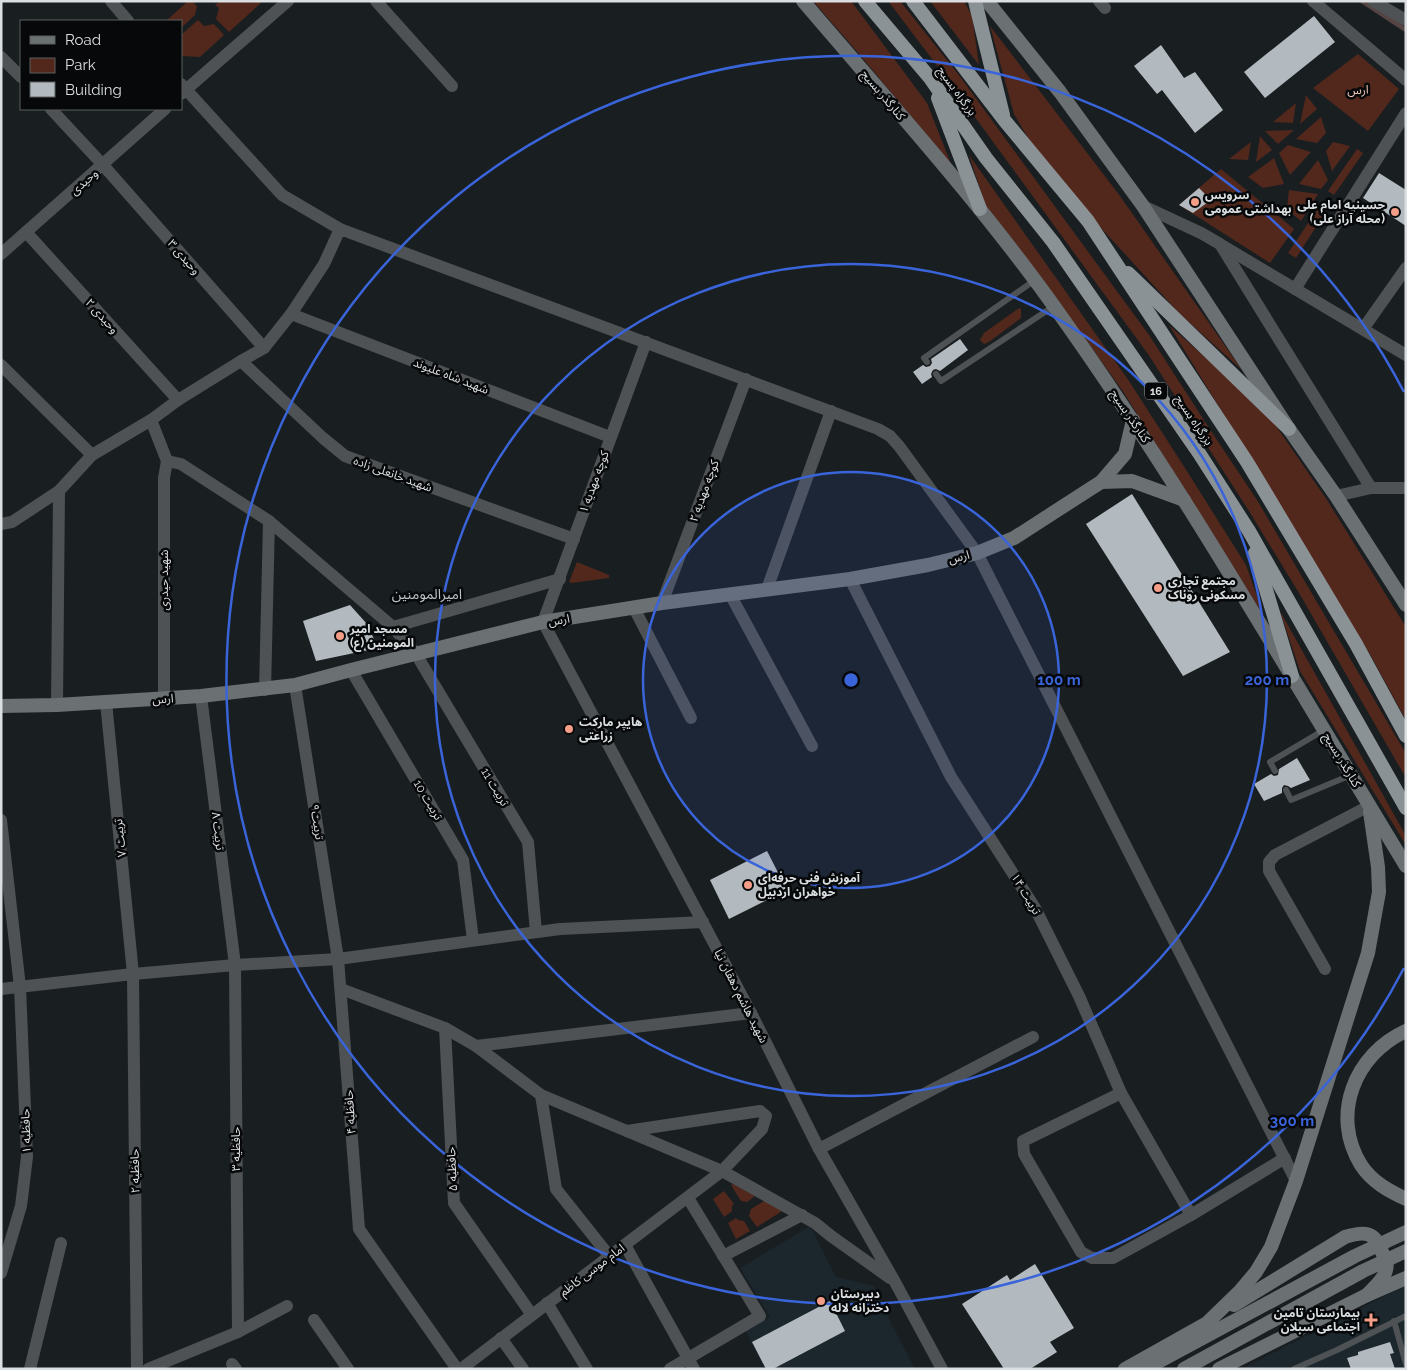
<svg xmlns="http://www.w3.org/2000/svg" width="1407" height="1370" font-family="Raleway,'Noto Sans Arabic',sans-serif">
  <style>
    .built { fill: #1b272d; fill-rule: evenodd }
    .green { fill: #52281d }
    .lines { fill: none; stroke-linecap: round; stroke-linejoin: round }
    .stream { stroke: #564444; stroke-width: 4.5 }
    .building { fill: #b3babf }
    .service { stroke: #4f5254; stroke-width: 6 }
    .minor { stroke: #4f5254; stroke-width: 12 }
    .secondary { stroke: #6b7073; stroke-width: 14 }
    .trunk { stroke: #8b9295; stroke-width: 14 }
    .ring { fill: none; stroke: #3a64d9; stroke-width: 2.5 }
    .poi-dot { fill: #f49e88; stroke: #060809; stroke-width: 2 }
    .labels { text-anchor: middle; stroke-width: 5; stroke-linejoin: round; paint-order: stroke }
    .shield { fill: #060809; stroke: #9b9ea0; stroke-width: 1 }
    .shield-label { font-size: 11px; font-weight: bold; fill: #dbdfe1 }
    .park-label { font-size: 12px; fill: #f3c8bd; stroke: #060809 }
    .street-label { font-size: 12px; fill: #dbdfe1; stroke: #060809 }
    .poi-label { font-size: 12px; font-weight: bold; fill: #dbdfe1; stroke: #060809; text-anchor: start }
    .neighbourhood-label { font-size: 14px; fill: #bcc4c8; stroke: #060809 }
    .centre { fill: #3a64d9; stroke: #060809; stroke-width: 2.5 }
    .ring-label { font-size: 15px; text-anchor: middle; font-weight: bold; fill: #3a64d9; stroke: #060809; stroke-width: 5; stroke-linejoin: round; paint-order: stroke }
  </style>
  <rect width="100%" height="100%" fill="#191e21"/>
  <g class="built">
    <polygon points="810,1226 836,1277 874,1286 888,1317 915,1369 765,1369 745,1330 770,1317 740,1268"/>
    <path d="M1406,1285V1369H1395L1392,1359L1362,1369L1357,1355L1347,1358L1351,1369H1241ZM1389,1342L1394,1352L1361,1363L1358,1352Z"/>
  </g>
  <g class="green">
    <polygon points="188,1 192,1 197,6 195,15 181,28 181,21 166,21"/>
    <polygon points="220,1 263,1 229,32 216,19 219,8 215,5"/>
    <polygon points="813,1 851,1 927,103 951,164 860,55"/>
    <polygon points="888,1 900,1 958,74 1149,335 1209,428 1257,500 1405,752 1406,778 1299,593 1249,511 1148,354 945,76"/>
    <polygon points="930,1 964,1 972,16 979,65"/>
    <polygon points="198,20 204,26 214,24 224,35 200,57 181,56 181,35"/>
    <polygon points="990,26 1120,196 1242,370 1180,314 1101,228 1076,199 1028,138 1014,114"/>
    <polygon points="1358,54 1399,89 1368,131 1313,88"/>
    <polygon points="1306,95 1317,109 1300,124"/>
    <polygon points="1296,103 1293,123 1273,122"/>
    <polygon points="1321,117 1326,133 1317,143 1296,139"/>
    <polygon points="1294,130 1278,144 1265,131"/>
    <polygon points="1260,136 1272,150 1256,162"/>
    <polygon points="1251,142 1248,160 1229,159"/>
    <polygon points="1333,142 1350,146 1332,171 1326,151"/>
    <polygon points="1288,145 1311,152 1290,175 1279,153"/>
    <polygon points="1357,149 1363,153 1334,195 1328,191"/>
    <polygon points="969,155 1129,381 1185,468 1246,565 1264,616 1124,393 1042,278 986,207"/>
    <polygon points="1274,158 1284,184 1263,188 1248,177"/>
    <polygon points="1318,160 1328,180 1321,189 1299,184"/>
    <polygon points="1221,169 1294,229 1270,263 1179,205"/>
    <polygon points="1289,190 1318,194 1301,221 1287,209"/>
    <polygon points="1323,201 1330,205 1296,258 1288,253"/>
    <polygon points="1019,308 1021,309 1021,318 989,342 984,344 980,340 984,333"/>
    <polygon points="1169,325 1267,413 1327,500 1406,627 1406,720 1371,656"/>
    <polygon points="577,562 609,575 609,578 572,583 569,582"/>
    <polygon points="1280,611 1406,836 1406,845 1300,671"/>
    <polygon points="733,1184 755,1196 747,1202 741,1201 731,1185"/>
    <polygon points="724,1191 734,1204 732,1206 732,1211 724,1217 713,1199"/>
    <polygon points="764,1201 784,1210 757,1227 749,1216 751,1209"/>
    <polygon points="736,1218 738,1220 744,1221 750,1231 736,1239 728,1223"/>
  </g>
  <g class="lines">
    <polyline class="stream" points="1362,1 1406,30"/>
  </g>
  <g class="building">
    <polygon points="1314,16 1335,42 1265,98 1244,72"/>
    <polygon points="1161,45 1184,78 1195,72 1223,110 1195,133 1162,90 1157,94 1134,66"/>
    <polygon points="1379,173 1406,190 1406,226 1363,198"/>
    <polygon points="1199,188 1211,200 1193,213 1179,205"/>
    <polygon points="960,339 968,350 940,371 936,369 933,370 931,374 932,377 922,384 913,372 923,365 926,367 930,366 932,363 931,359"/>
    <polygon points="1132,494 1230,652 1183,676 1086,524"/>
    <polygon points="350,605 367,624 378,648 316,661 303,621"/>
    <polygon points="1297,758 1310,780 1291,788 1288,786 1284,785 1282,788 1282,793 1264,801 1254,784 1271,774 1274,776 1278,775 1279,769"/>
    <polygon points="767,851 787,890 729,919 710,880"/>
    <polygon points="1035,1264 1074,1328 1050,1342 1057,1352 1030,1369 1004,1369 962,1304 1007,1275 1010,1280"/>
    <polygon points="830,1301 845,1331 773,1369 766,1369 752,1342"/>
    <polygon points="1390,1342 1394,1353 1390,1354 1395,1369 1351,1369 1347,1358 1358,1355 1358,1352"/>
  </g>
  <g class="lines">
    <g class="service">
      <polyline points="927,362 924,358 1035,280"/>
      <polyline points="936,374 941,381 1054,306"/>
      <polyline points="1275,771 1270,762 1324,730"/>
      <polyline points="1286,790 1291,800 1351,775"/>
      <polyline points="1394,1321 1406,1364"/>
      <polyline points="1294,1369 1337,1350 1406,1316"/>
    </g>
    <g class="minor">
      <polyline points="111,1 128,21"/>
      <polyline points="376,1 452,86"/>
      <polyline points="1099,1 1105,8"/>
      <polyline points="1313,1 1406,80"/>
      <polyline points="1373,1 1406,20"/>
      <polyline points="1,57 21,77"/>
      <polyline points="181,84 282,195 340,229"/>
      <polyline points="181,94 288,1"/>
      <polyline points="51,109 103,165 264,348"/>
      <polyline points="1143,206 1201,233 1220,244 1371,488 1336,496"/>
      <polyline points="26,232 178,400"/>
      <polyline points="1223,246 1406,355"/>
      <polyline points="1,254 165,109"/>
      <polyline points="1295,289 1406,113"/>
      <polyline points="291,314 610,437"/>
      <polyline points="1363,329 1406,268"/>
      <polyline points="646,342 543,622 751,1013 819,1149 895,1282 942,1369"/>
      <polyline points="241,361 323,438 345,456 574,539"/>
      <polyline points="1,365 92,455"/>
      <polyline points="151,420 167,461"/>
      <polyline points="167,461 181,464 269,521 393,627 416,654 528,842 536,932"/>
      <polyline points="1371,488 1406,488"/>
      <polyline points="1,524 12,522 59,491 92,455 151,420 178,400 241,361 264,348 291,314 324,264 340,229 878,429 890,436 899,446 977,553 1296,1181"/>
      <polyline points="850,579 951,777 1035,908 1079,996 1121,1093 1191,1215"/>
      <polyline points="767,589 831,411"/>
      <polyline points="730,594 812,746"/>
      <polyline points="662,603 746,379"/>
      <polyline points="634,608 691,718"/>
      <polyline points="393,627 560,579"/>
      <polyline points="351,670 463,860 473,940"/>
      <polyline points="295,685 338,959 359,1229 457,1369"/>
      <polyline points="265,690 269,521"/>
      <polyline points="201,696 235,965 238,1332"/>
      <polyline points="164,699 164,478 167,461"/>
      <polyline points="106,702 133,974 137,1369"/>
      <polyline points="57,705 59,491"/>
      <polyline points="1,820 20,987 27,1157 21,1206 1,1273"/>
      <polyline points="1325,969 1269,871 1269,862 1275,855 1369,806"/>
      <polyline points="1,989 133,974 235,965 338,959 560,929 703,922"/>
      <polyline points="341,989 445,1028 476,1046 541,1095 722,1171 815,1223 831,1236 890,1278"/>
      <polyline points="445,1028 454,1203 532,1315"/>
      <polyline points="476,1046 751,1013"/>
      <polyline points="1121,1093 1023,1141 1024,1154 1081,1252 1092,1258 1113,1258 1191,1215 1285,1158"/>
      <polyline points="541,1095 556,1189 610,1257"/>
      <polyline points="819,1149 1033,1037"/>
      <polyline points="625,1245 694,1369"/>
      <polyline points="723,1256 802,1215"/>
      <polyline points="547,1303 587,1369"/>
      <polyline points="314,1320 348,1369"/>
      <polyline points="501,1338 523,1369"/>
      <polyline points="232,1364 236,1369"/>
      <polyline points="30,1369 61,1243"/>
      <polyline points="148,1369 238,1332 287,1306"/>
      <polyline points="461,1369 722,1171 762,1129 766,1116 760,1111 627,1131"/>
      <polyline points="670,1369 760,1316 688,1198"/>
    </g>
    <g class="secondary">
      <path d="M803,1C889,102 979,201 1056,309C1184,488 1292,679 1406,866"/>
      <polyline points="987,1 1060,92 1143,206 1289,429 1336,496 1406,605"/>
      <polyline points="1101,482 1132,481 1184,500"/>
      <polyline points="1,706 57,705 201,696 295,685 351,670 543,622 662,603 850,579 928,565 977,553 1014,538 1101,482 1125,454 1133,420"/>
      <path d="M1406,1031C1355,1054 1330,1115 1361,1165C1372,1182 1389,1191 1406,1199"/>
      <path d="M1234,1305L1345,1237C1364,1231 1375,1231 1382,1252C1385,1258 1388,1264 1386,1270C1384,1280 1373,1288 1367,1295"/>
      <polyline points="1125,1369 1207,1323 1240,1291 1256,1272 1271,1247 1296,1181 1368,953 1379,892 1378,867 1370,812"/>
      <polyline points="1145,1369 1355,1256 1406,1232"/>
      <polyline points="1184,1369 1363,1271 1406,1251"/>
      <polyline points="1219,1369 1367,1295 1406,1278"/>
    </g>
    <g class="trunk">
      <polyline points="865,1 930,78 986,158 1053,242 1199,453 1249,531 1406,808"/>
      <polyline points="913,1 1005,121 1088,221 1247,462 1356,644 1406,736"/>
      <polyline points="975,1 1003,115"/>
      <polyline points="938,98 980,209"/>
      <polyline points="1128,273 1289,429"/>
      <polyline points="1255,553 1292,676"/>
    </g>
  </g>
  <circle cx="851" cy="680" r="208" fill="#3a64d9" fill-opacity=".12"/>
  <g class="ring">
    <circle cx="851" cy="680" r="208"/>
    <circle cx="851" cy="680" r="416"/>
    <path d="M1404 968A624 624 0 1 1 1404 392"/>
  </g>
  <g class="poi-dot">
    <circle cx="1195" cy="202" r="5"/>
    <circle cx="1395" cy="212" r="5"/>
    <circle cx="1158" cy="588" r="5"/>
    <circle cx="340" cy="636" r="5"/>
    <circle cx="569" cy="729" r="5"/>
    <circle cx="748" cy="885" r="5"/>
    <circle cx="821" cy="1301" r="5"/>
    <path d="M1368.5 1312.5h5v5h5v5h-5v5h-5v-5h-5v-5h5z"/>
  </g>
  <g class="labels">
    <rect class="shield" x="1145" y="382.5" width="22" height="17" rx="4"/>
    <g class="shield-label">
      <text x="1156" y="395">16</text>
    </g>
    <g class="park-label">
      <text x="1358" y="94">ارس</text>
    </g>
    <g class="street-label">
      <text transform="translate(957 91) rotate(54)" y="4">بزرگراه بسیج</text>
      <text transform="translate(883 95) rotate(50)" y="4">کنارگذر بسیج</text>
      <text transform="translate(84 182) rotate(-41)" y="4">وحیدی</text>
      <text transform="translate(184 257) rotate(49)" y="4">وحیدی ۳</text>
      <text transform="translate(102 316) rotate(48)" y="4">وحیدی ۲</text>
      <text transform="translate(451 376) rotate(21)" y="4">شهید شاه علیوند</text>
      <text transform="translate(1130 416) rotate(56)" y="4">کنارگذر بسیج</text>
      <text transform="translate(1194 420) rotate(56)" y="4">بزرگراه بسیج</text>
      <text transform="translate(393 474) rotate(20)" y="4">شهید خانعلی زاده</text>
      <text transform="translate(594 482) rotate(-70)" y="4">کوچه مهدیه ۱</text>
      <text transform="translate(704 491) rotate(-70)" y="4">کوچه مهدیه ۲</text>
      <text transform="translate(959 557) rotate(-14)" y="4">ارس</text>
      <text transform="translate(164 580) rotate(-90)" y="4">شهید حیدری</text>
      <text transform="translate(559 620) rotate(-9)" y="4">ارس</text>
      <text transform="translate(163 699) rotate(-4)" y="4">ارس</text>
      <text transform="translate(1342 760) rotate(59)" y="4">کنارگذر بسیج</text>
      <text transform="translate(495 787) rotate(59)" y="4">تربیت 11</text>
      <text transform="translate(428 800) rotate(59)" y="4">تربیت 10</text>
      <text transform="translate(317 822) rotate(81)" y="4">تربیت۹</text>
      <text transform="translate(218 831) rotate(83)" y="4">تربیت ۸</text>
      <text transform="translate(120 838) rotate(-96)" y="4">تربیت ۷</text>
      <text transform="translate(1026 894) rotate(59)" y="4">تربیت ۱۴</text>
      <text transform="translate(741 996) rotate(63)" y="4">شهید هاشم دهقان نیا</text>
      <text transform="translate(350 1112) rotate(-94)" y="4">حافظیه ۴</text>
      <text transform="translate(26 1131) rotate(-92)" y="4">حافظیه ۱</text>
      <text transform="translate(236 1149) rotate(-90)" y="4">حافظیه ۳</text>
      <text transform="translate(452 1169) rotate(-93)" y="4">حافظیه ۵</text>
      <text transform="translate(135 1171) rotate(-91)" y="4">حافظیه ۲</text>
      <text transform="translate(592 1270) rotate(-37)" y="4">امام موسی کاظم</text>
    </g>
    <g class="poi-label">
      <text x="1205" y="199">سرویس<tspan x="1205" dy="14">بهداشتی عمومی</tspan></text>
      <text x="1385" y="209" text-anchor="end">حسینیه امام علی<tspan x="1385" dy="14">(محله آراز علی)</tspan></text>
      <text x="1168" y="585">مجتمع تجاری<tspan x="1168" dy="14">مسکونی روناک</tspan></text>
      <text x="350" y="633">مسجد امیر<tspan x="350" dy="14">المومنین (ع)</tspan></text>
      <text x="579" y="726">هایپر مارکت<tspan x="579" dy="14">زراعتی</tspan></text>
      <text x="758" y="882">آموزش فنی حرفه‌ای<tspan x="758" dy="14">خواهران اردبیل</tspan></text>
      <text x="831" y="1298">دبیرستان<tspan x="831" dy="14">دخترانه لاله</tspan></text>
      <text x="1360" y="1317" text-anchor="end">بیمارستان تامین<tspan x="1360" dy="14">اجتماعی سبلان</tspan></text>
    </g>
    <g class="neighbourhood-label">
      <text x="427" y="599">امیرالمومنین</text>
    </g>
  </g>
  <circle cx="851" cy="680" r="8" class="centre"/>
  <g class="ring-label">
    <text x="1059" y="685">100 m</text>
    <text x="1267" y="685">200 m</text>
    <text x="1292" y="1126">300 m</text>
  </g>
  <rect width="1407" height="1370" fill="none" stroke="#dbdfe1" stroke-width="5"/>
  <rect x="20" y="20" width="162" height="90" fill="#060809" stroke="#5b5e5f"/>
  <rect x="30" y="36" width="25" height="8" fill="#6b7073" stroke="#5b5e5f"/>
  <text x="65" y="45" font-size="15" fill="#dbdfe1">Road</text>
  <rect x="30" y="58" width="25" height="15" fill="#52281d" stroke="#5b5e5f"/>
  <text x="65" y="70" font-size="15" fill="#dbdfe1">Park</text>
  <rect x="30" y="82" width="25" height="15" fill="#b3babf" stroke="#5b5e5f"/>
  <text x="65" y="95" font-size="15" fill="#dbdfe1">Building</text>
</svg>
